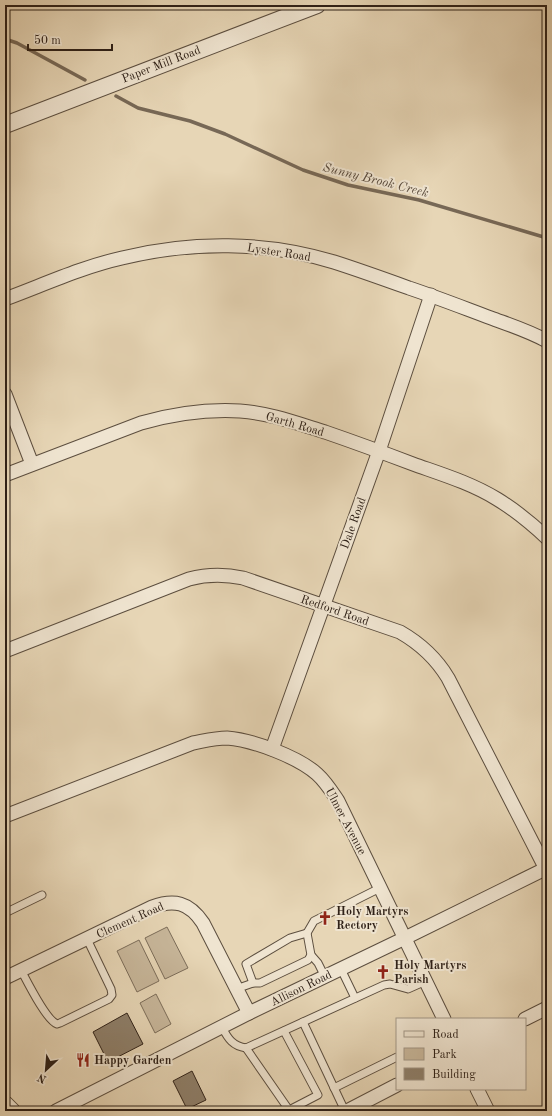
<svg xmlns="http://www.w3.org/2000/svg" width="552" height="1116" font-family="'Old Standard TT',serif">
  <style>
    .green { fill: #c8b79b; stroke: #7b6c59 }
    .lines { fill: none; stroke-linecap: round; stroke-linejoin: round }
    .stream { stroke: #776856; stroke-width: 3.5 }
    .building { fill: #8e7f6a; stroke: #2e2017 }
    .service-casing { stroke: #5c4e3f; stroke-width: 9 }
    .minor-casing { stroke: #5c4e3f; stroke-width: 15 }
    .tertiary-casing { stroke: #5c4e3f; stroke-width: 18 }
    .service { stroke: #efe4d0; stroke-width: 7 }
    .minor { stroke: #efe4d0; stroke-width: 13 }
    .tertiary { stroke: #efe4d0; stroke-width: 16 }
    .labels { text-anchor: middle; stroke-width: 4; stroke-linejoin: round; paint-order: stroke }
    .street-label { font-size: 12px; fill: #2e2017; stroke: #efe4d0 }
    .poi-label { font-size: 12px; font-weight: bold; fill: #2e2017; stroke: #efe4d0; text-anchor: start }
    .water-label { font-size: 13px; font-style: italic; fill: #594a3c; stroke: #efe4d0 }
  </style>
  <rect width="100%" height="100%" fill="#e7d6b6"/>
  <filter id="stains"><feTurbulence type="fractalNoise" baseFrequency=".005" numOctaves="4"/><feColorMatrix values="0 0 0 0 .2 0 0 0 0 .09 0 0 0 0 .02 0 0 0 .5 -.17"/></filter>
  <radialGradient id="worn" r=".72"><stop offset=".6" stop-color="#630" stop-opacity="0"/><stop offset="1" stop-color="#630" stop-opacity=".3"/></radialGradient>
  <g class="green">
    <polygon points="167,927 188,968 165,979 145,938"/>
    <polygon points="139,940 159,981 137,992 117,951"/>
    <polygon points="156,994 171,1024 155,1033 140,1003"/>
  </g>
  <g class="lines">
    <g class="stream">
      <polyline points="5,39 17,43 85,80"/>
      <polyline points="116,96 138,108 190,121 225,134 303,170 348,185 419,200 547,238"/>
    </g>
  </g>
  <g class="building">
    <polygon points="127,1013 143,1044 108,1062 93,1032"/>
    <polygon points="192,1071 206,1100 187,1109 173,1081"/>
  </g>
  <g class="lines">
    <defs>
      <g id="service">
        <polyline points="5,913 42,895"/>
        <polyline points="311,955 318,963 325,977"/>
        <polyline points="341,969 355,998"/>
        <path d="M21,970C27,981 46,1020 57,1024L60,1023L109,999L112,995L111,989L87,939"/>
        <polyline points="253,983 246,964 290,938 307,933"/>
        <polyline points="236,989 253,983 260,983 308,960 311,955 307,933 314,921 380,888"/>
        <polyline points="303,1022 345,1111"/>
        <path d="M222,1027C228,1039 233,1046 246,1048L384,985L390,984L408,989L426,981"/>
        <polyline points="246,1048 289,1110 318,1095 284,1031"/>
        <polyline points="334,1088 397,1057"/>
      </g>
      <g id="minor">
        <path d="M5,299C43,285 82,267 122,258C191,241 266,241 334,262C359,270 384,279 409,288C436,297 464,308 491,318C510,325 529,331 547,341"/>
        <polyline points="5,394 32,464"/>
        <path d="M5,475L141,423C173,414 206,409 240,411C269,413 296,423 325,432C354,442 384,453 413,464C441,474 471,483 497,499C515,510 531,523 547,538"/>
        <path d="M5,651L189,579C208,574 224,574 243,578L400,632C421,644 436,658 448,678L546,869"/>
        <polyline points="272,749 379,451 431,295"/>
        <path d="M5,816L193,743C204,741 215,738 227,738C253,740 298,757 317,774C326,782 332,792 338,801L444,1019"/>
        <path d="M5,978L152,907C174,899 189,902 203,923L249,1013"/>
        <polyline points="525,1019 547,1008"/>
        <polyline points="477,1089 488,1111"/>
        <polyline points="56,1111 249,1013 405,938 547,868"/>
        <polyline points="347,1111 397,1085"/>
      </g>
      <g id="tertiary">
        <polyline points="5,125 317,5"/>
        <polyline points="5,1104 12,1111"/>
      </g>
    </defs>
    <use href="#service" class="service-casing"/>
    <use href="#minor" class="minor-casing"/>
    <use href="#tertiary" class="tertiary-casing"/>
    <use href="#service" class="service"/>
    <use href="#minor" class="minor"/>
    <use href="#tertiary" class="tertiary"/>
  </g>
  <defs>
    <symbol id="church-bare" viewBox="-9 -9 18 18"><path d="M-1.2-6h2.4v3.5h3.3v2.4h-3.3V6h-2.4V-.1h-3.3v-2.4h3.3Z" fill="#8f2418" stroke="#efe4d0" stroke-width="2.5" paint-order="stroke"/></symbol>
    <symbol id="restaurant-bare" viewBox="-9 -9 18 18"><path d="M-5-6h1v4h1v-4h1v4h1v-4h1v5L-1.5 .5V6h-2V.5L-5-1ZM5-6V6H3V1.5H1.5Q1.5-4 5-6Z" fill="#8f2418" stroke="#efe4d0" stroke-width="2.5" paint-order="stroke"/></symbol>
  </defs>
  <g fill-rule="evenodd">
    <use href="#church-bare" x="315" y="908" width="20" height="20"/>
    <use href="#church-bare" x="373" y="962" width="20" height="20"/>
    <use href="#restaurant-bare" x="73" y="1050" width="20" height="20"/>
  </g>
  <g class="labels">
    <g class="street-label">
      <text transform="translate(161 64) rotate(-21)" y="4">Paper Mill Road</text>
      <text transform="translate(279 252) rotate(9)" y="4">Lyster Road</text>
      <text transform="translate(295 424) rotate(16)" y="4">Garth Road</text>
      <text transform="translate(353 523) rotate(-70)" y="4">Dale Road</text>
      <text transform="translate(335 610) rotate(19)" y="4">Redford Road</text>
      <text transform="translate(346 821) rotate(62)" y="4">Ulmer Avenue</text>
      <text transform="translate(130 920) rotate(-24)" y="4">Clement Road</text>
      <text transform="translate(301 988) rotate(-26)" y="4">Allison Road</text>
    </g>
    <g class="poi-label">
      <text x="336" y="915">Holy Martyrs<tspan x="336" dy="14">Rectory</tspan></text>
      <text x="394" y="969">Holy Martyrs<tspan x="394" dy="14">Parish</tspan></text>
      <text x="94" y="1064">Happy Garden</text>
    </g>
    <g class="water-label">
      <text transform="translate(376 179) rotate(14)" y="5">Sunny Brook Creek</text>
    </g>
  </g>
  <rect width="552" height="1116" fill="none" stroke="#e7d6b6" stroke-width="20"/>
  <rect x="6" y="6" width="540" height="1104" fill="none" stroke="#2e2017" stroke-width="2"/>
  <rect x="10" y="10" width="532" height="1096" fill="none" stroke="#2e2017"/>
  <rect x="396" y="1018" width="130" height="72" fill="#efe4d0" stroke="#a29686"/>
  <rect x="404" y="1031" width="20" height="6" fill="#efe4d0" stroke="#a29686"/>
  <text x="432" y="1038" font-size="12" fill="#2e2017">Road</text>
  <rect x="404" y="1048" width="20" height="12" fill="#c8b79b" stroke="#a29686"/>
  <text x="432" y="1058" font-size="12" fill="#2e2017">Park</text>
  <rect x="404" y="1068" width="20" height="12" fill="#8e7f6a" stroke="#a29686"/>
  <text x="432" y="1078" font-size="12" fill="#2e2017">Building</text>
  <g transform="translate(46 1070) rotate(206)" stroke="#efe4d0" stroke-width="3" paint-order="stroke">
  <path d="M0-3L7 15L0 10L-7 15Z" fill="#2e2017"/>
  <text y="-6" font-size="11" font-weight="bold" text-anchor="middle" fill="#2e2017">N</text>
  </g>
  <path d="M28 44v6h84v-6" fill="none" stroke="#2e2017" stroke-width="2"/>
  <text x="34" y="44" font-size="12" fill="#2e2017" stroke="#efe4d0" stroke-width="3" paint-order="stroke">50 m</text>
  <rect width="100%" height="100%" filter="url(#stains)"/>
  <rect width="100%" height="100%" fill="url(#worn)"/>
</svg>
